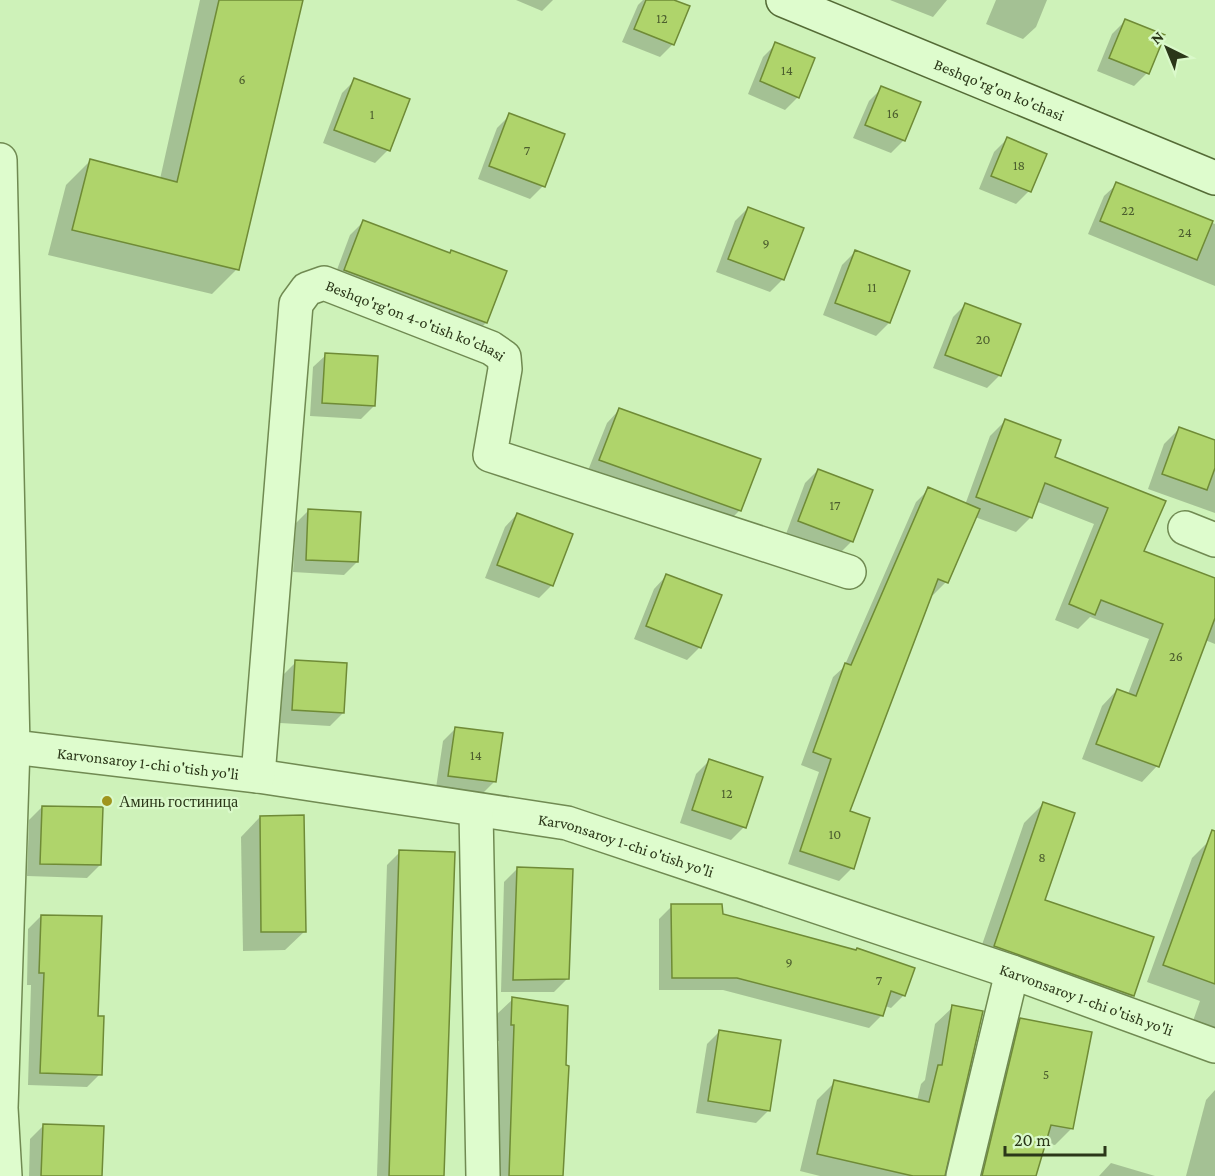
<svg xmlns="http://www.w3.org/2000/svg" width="1215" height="1176" font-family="'Crimson Pro',serif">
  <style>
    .shadow { fill: #0003 }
    .building { fill: #afd46b; stroke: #6f8b36; stroke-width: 1.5 }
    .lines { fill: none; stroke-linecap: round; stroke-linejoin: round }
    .street-casing { stroke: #708a52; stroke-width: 36 }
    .secondary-casing { stroke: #546b36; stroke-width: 36 }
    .street { stroke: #defccd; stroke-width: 33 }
    .secondary { stroke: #defccd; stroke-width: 33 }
    .poi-dot { fill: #9f951d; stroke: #daf9ca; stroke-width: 2 }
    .labels { text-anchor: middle; stroke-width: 4.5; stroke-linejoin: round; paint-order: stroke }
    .number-label { font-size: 14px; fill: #4c5e2e }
    .street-label { font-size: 16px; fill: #2b3719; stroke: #daf9ca }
    .poi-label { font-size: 16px; fill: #2b3719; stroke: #daf9ca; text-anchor: start }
  </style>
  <rect width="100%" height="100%" fill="#cef2b9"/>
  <g class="shadow">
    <polygon points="200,0 302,0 237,269 212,294 48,255 66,185 91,160 160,179"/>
    <polygon points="516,0 553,0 542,11"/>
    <polygon points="643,0 670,0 673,44 660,57 622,42 638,5"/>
    <polygon points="890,0 947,0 933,17"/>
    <polygon points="996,0 1047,0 1036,27 1023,39 986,24"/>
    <polygon points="1125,21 1147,73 1134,86 1097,71 1112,34"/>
    <polygon points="776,44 798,97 785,110 748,94 763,57"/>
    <polygon points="355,80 388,150 375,163 323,143 342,93"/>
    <polygon points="882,88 904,140 891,153 853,138 869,101"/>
    <polygon points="510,115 543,186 530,199 478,179 497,128"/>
    <polygon points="1007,139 1045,154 1029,191 1016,204 979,189 994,152"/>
    <polygon points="1117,184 1215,224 1215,286 1088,234 1104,196"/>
    <polygon points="748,208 783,279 770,292 716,272 735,221"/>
    <polygon points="363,222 449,254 505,272 486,323 473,335 332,283 350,235"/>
    <polygon points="855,252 908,272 889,323 876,336 823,315 842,265"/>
    <polygon points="966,304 1000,375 987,388 933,368 953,317"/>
    <polygon points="326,355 374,406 361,419 310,416 313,367"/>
    <polygon points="619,410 740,510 727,523 587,473 607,423"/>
    <polygon points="1006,420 1053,457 1164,502 1143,552 1215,579 1215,644 1205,640 1157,766 1142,782 1082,759 1102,706 1117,690 1128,694 1149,639 1090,617 1078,629 1055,620 1094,524 1038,502 1031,517 1016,532 975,517 946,582 933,595 931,594 848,812 852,868 839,881 788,864 819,772 801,765 833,677 844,667 916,502 929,489 965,505 990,436"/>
    <polygon points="1179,429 1215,442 1215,513 1148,489 1164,444"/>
    <polygon points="818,470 852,541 839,554 786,534 805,483"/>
    <polygon points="309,510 357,562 344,575 293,572 296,523"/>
    <polygon points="517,514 552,585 539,598 485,578 505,527"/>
    <polygon points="666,576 700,647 687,660 634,639 654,589"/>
    <polygon points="296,662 343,713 330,726 280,723 283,675"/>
    <polygon points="456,728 495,781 482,794 436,788 443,741"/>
    <polygon points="709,761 744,827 731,840 680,823 696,774"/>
    <polygon points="1043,804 1043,901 1152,938 1133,996 1113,1015 975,965 1024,823"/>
    <polygon points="42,807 100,865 87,878 27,876 29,820"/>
    <polygon points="260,817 305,931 285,950 243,951 241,837"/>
    <polygon points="1209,841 1215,843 1215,1048 1187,1038 1200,1001 1147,982 1192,858"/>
    <polygon points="400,852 444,1176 377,1176 387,865"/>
    <polygon points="517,869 567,979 554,992 501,992 504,882"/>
    <polygon points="672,906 721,915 904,995 891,1008 885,1006 882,1015 869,1028 723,990 659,990 659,919"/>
    <polygon points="41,916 97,1018 100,1074 87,1087 28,1085 31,985 27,985 28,929"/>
    <polygon points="513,999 567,1007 563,1176 492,1176 499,1041 495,1041 496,1015"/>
    <polygon points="953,1007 944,1176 820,1176 800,1171 817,1100 835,1082 917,1101 921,1084 925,1080 935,1024"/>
    <polygon points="1021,1020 1072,1128 1055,1145 1044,1143 1035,1176 970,1176 1004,1037"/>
    <polygon points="720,1031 769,1110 756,1123 696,1113 707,1044"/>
    <polygon points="1215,1090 1215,1176 1186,1176 1206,1100"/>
    <polygon points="43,1126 100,1176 29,1176 30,1139"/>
    <polygon points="1111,1163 1155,1176 1099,1176"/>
  </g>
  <g class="building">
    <polygon points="219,0 303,0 239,270 72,230 90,159 177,182"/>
    <polygon points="646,0 674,0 690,6 674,45 634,29"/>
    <polygon points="1125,19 1165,35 1149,74 1109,58"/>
    <polygon points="775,42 815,58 799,98 760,81"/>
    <polygon points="354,78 410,99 390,151 334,130"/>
    <polygon points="881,86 921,102 905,141 865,125"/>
    <polygon points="509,113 565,134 545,187 489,166"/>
    <polygon points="1007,137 1047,154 1031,192 991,176"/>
    <polygon points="1116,182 1213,221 1197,260 1100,221"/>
    <polygon points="748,207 804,228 784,280 728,259"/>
    <polygon points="363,220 450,253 451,250 507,271 487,323 344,270"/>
    <polygon points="855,250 910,271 890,323 835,303"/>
    <polygon points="965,303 1021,324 1001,376 945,355"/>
    <polygon points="325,353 378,356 375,406 322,403"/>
    <polygon points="619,408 761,459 741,511 599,460"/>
    <polygon points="1005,419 1061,440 1055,457 1166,501 1144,551 1215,578 1215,618 1159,767 1096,744 1117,689 1136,696 1163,624 1101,600 1095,615 1069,604 1108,508 1045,483 1032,518 976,497"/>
    <polygon points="1179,427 1215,440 1215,468 1207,490 1162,474"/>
    <polygon points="818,469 873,490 853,542 798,521"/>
    <polygon points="928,487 980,509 948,583 938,579 850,811 870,818 854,869 800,851 831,759 813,752 845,663 851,665"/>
    <polygon points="308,509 361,512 358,562 306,560"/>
    <polygon points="517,513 573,534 553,586 497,565"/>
    <polygon points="666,574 722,595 701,648 646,626"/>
    <polygon points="295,660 347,663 344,713 292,710"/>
    <polygon points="455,727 503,733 496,782 448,776"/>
    <polygon points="709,759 763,777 746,828 692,810"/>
    <polygon points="1043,802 1075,813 1045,900 1154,937 1134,996 994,946"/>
    <polygon points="42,806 103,807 101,865 40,864"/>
    <polygon points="304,815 306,932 261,932 260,816"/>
    <polygon points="1212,830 1215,831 1215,984 1163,965"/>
    <polygon points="399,850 455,852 444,1176 389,1176"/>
    <polygon points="517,867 573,869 569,979 513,980"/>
    <polygon points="671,904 722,904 723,914 856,950 857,948 915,968 905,996 891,991 883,1016 737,978 672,978"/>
    <polygon points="41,915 102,916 98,1016 104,1016 102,1075 40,1073 44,973 39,973"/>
    <polygon points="512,997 568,1006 566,1065 569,1066 563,1176 509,1176 514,1025 511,1025"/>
    <polygon points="952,1005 983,1011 945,1176 913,1176 817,1154 834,1080 929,1102 938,1065 942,1065"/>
    <polygon points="1020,1018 1092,1032 1073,1129 1051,1125 1036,1176 982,1176"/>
    <polygon points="719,1030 781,1040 770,1111 708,1101"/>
    <polygon points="43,1124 104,1126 102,1176 41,1176"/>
  </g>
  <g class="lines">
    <defs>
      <g id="street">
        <polyline points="0,160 13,747 1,1108 5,1176"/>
        <polyline points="1185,528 1215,540"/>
        <path id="s1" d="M13,747L258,776L567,823L1012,972L1215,1046"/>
        <path id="s2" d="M258,776L296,304L307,289L324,283L491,348L504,357L505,369L490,455L849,572"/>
        <polyline points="476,811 483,1176"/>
        <polyline points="963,1176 1012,972"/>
      </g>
      <g id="secondary">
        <path id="s3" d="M783,0L1215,178"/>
      </g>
    </defs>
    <use href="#street" class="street-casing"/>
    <use href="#secondary" class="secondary-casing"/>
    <use href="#street" class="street"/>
    <use href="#secondary" class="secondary"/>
  </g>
  <circle class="poi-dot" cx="107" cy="801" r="6"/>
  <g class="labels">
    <g class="number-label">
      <text x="662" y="23">12</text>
      <text x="787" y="75">14</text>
      <text x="242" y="84">6</text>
      <text x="893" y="118">16</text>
      <text x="372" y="119">1</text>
      <text x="527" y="155">7</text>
      <text x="1019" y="170">18</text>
      <text x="1128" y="215">22</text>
      <text x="1185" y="237">24</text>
      <text x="766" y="248">9</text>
      <text x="872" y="292">11</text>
      <text x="983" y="344">20</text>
      <text x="835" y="510">17</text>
      <text x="1176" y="661">26</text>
      <text x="476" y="760">14</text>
      <text x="727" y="798">12</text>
      <text x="835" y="839">10</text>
      <text x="1042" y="862">8</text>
      <text x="789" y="967">9</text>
      <text x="879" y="985">7</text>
      <text x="1046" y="1079">5</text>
    </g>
    <g class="street-label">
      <text dy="6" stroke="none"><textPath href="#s3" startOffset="234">Beshqo'rg'on ko'chasi</textPath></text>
      <text dy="6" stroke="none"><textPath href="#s2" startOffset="609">Beshqo'rg'on 4-o'tish ko'chasi</textPath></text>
      <text dy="6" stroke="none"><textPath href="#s1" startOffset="136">Karvonsaroy 1-chi o'tish yo'li</textPath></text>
      <text dy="6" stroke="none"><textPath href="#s1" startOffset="622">Karvonsaroy 1-chi o'tish yo'li</textPath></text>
      <text dy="6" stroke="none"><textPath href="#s1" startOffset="1108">Karvonsaroy 1-chi o'tish yo'li</textPath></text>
    </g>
    <g class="poi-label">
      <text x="119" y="807">Аминь гостиница</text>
    </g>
  </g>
  <g transform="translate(1167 48) rotate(317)" stroke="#daf9ca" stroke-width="4.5" paint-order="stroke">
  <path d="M0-4.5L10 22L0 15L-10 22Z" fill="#2b3719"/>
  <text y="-9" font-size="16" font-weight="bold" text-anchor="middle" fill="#2b3719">N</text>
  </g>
  <path d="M1005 1146v9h100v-9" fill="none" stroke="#2b3719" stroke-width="3"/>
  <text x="1014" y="1146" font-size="18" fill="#2b3719" stroke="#daf9ca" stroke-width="4.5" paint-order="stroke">20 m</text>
</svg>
